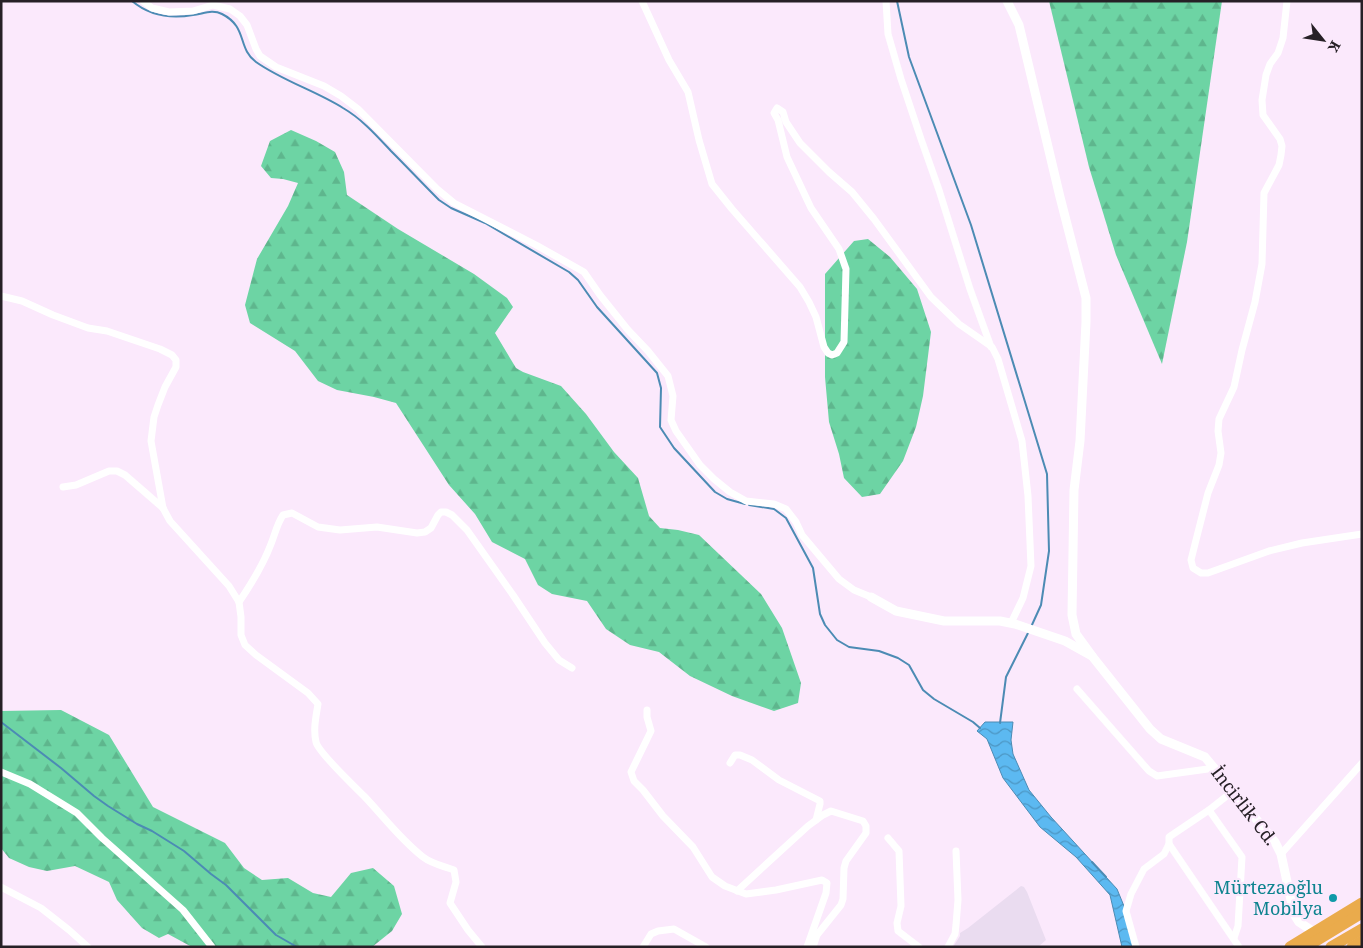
<svg xmlns="http://www.w3.org/2000/svg" width="1363" height="948" font-family="'Noto Serif',serif">
  <style>
    .education { fill: #eadcf0 }
    .forest { fill: url(#forest-firs) }
    .water { fill: url(#water-waves); stroke: #4c8bb4 }
    .lines { fill: none; stroke-linecap: round; stroke-linejoin: round }
    .stream { stroke: #4c8bb4; stroke-width: 2 }
    .minor { stroke: #fff; stroke-width: 7 }
    .tertiary { stroke: #fff; stroke-width: 9 }
    .trunk { stroke: #eaab4c; stroke-width: 11 }
    .culture-dot { fill: #0f9aa8; stroke: #fbe9fc; stroke-width: 2 }
    .labels { text-anchor: middle; stroke-width: 4.5; stroke-linejoin: round; paint-order: stroke }
    .street-label { font-size: 18px; fill: #262026; stroke: #fbe9fc }
    .culture-label { font-size: 18px; fill: #0d838f; stroke: #fbe9fc; text-anchor: end }
  </style>
  <defs>
    <pattern id="forest-firs" width="22" height="20" patternUnits="userSpaceOnUse" patternTransform="scale(1.25)"><rect width="22" height="20" fill="#6dd4a4"/><path d="M5 1l3.5 6h-7zM16 11l3.5 6h-7z" fill="#5eb68d"/></pattern>
    <pattern id="water-waves" width="16" height="10" patternUnits="userSpaceOnUse" patternTransform="scale(1.25)"><rect width="16" height="10" fill="#5cb9f1"/><path d="M0 5q4-4 8 0t8 0" fill="none" stroke="#4c96c3"/></pattern>
  </defs>
  <rect width="100%" height="100%" fill="#fbe9fc"/>
  <polygon class="education" points="1021,886 1024,887 1027,892 1046,940 1038,947 953,947 960,936 960,933 968,928"/>
  <g class="forest">
    <polygon points="1049,1 1222,1 1187,242 1162,364 1116,255 1089,167"/>
    <polygon points="291,130 316,141 335,152 344,172 347,195 398,229 474,274 507,298 513,307 495,333 516,368 523,372 561,386 586,414 614,452 638,478 649,516 660,528 678,530 699,535 761,594 782,628 801,683 798,703 774,711 732,696 690,676 659,652 630,645 606,629 587,601 552,594 538,585 525,559 492,542 475,514 449,485 396,403 374,397 337,390 318,381 295,351 250,323 245,305 257,259 288,206 298,183 283,179 271,178 261,166 270,141"/>
    <polygon points="868,239 890,257 917,289 931,332 923,396 916,427 903,461 880,494 862,497 844,478 839,454 829,422 825,377 825,274 854,241"/>
    <polygon points="61,710 109,735 153,807 225,843 244,868 262,880 288,878 313,893 331,897 351,873 373,868 394,886 402,914 392,931 372,947 192,947 168,934 159,938 142,928 117,900 109,882 75,866 47,871 29,867 9,858 1,848 1,711"/>
  </g>
  <polygon class="water" points="985,722 1013,722 1011,740 1013,754 1029,790 1051,817 1117,889 1126,911 1136,947 1122,947 1110,895 1076,857 1040,827 1003,778 987,739 977,731"/>
  <g class="lines">
    <g class="stream">
      <path d="M132,1C150,16 171,19 193,15C203,14 212,9 222,14C248,27 237,48 256,62C283,81 316,91 343,108C362,119 377,136 391,151C407,167 423,184 439,200L451,208L485,223L569,272L578,280L597,307L657,373L661,388L660,427L674,448L715,492L727,499L745,504"/>
      <polyline points="897,1 909,57 971,225 1047,474 1049,551 1041,605 1031,627"/>
      <polyline points="749,505 774,509 786,518 813,568 820,614 825,625 837,640 849,647 879,651 898,658 909,665 923,690 934,699 973,722 980,728"/>
      <polyline points="1,722 61,768 94,796 108,806 137,824 152,831 184,851 211,874 226,885 276,935 297,947"/>
      <polyline points="1000,723 1006,677 1029,631"/>
      <polyline points="1092,862 1106,877"/>
    </g>
    <g class="minor">
      <polyline points="143,1 152,8 169,12 193,11 213,5 230,9 240,16 247,25 256,49 260,56 276,67 324,86 341,96 358,109 437,189 454,203 536,245 584,272 600,295 628,330 648,351 668,376 673,396 671,420 676,431 700,465 714,479 730,492 746,501 774,504 786,509 796,522 802,535 839,579 854,590 871,597"/>
      <polyline points="642,1 669,60 688,92 699,140 712,184 732,209 800,287 809,302 816,317 824,347 828,353 832,355 837,353 844,342 846,269 839,249 811,208 787,157 778,120 774,113 777,108 783,112 786,122 800,143 829,172 852,192 874,219 931,297 959,324 992,347 998,359 1022,441 1028,496 1031,566 1023,598 1011,623"/>
      <polyline points="886,1 888,34 901,79 921,139 939,190 970,289 991,347"/>
      <polyline points="1287,1 1283,38 1278,53 1270,64 1266,75 1262,100 1263,115 1280,139 1282,146 1281,155 1279,165 1264,193 1262,264 1255,302 1242,350 1234,387 1219,419 1218,431 1221,453 1219,465 1208,493 1195,544 1191,560 1193,568 1201,573 1208,573 1269,551 1302,543 1362,534"/>
      <path d="M1,296L22,301L53,315L88,328L107,331L160,349L172,355L176,360V367L165,387L158,405L154,417L151,441L163,508L170,521L229,586L239,602L241,617V635L245,645L256,655L308,693L318,704C316,717 313,729 316,742C318,752 355,787 364,796C384,817 400,839 423,857C432,864 443,866 454,870L456,882L450,903L468,930L482,947"/>
      <polyline points="63,487 76,485 109,471 117,471 125,475 163,508"/>
      <path d="M239,602C252,583 263,565 271,544C275,534 277,524 283,515L292,513L318,527L340,530L377,527L417,533L425,532L431,528L438,515L441,512H446L452,515L467,530L513,595L545,643L559,660L572,668"/>
      <polyline points="1077,689 1149,771 1157,776 1215,768"/>
      <polyline points="647,710 647,717 651,731 631,772 634,781 643,790 663,816 693,847 712,877 725,886 746,894 776,890 822,880 827,883 826,893 807,947"/>
      <polyline points="730,763 735,755 740,755 752,760 779,780 820,801 820,804 816,820"/>
      <polyline points="1,772 30,784 77,813 102,838 183,910 212,947"/>
      <polyline points="1233,791 1209,810 1169,837 1169,844 1239,947"/>
      <polyline points="1209,810 1242,857 1238,926 1234,938"/>
      <polyline points="888,838 899,851 901,906 897,923 898,931 919,947"/>
      <polyline points="1281,854 1362,763"/>
      <polyline points="1,887 41,908 69,930 88,947"/>
      <polyline points="737,891 808,826 823,815 831,811 863,821 866,826 866,833 846,861 844,868 843,899 841,905 817,935 813,947"/>
      <polyline points="643,947 651,934 658,931 674,929 706,947"/>
      <polyline points="948,947 955,934 956,925 958,900 956,851"/>
      <polyline points="1136,947 1126,911 1131,894 1144,869 1164,854 1169,844"/>
    </g>
    <g class="tertiary">
      <polyline points="1007,1 1019,25 1060,197 1086,298 1086,322 1080,441 1074,490 1072,615 1076,634 1092,656"/>
      <polyline points="871,597 896,611 944,621 1000,621 1015,624 1065,641 1092,656 1150,729 1161,739 1205,757 1275,842 1281,854 1294,914 1299,922 1314,932"/>
    </g>
    <g class="trunk">
      <polyline points="1290,947 1362,903"/>
      <polyline points="1306,947 1362,913"/>
      <polyline points="1331,947 1362,929"/>
      <polyline points="1352,947 1362,941"/>
    </g>
  </g>
  <circle class="culture-dot" cx="1333" cy="898" r="5"/>
  <g class="labels">
    <g class="street-label">
      <text transform="translate(1244 806) rotate(52)" y="6">İncirlik Cd.</text>
    </g>
    <g class="culture-label">
      <text x="1323" y="894">Mürtezaoğlu<tspan x="1323" dy="21">Mobilya</tspan></text>
    </g>
  </g>
  <rect width="1363" height="948" fill="none" stroke="#262026" stroke-width="5"/>
  <g transform="translate(1323 40) rotate(120)" stroke="#fbe9fc" stroke-width="4" paint-order="stroke">
  <path d="M0-4L9 19L0 12L-9 19Z" fill="#262026"/>
  <text y="-8" font-size="14" font-weight="bold" text-anchor="middle" fill="#262026">K</text>
  </g>
</svg>
